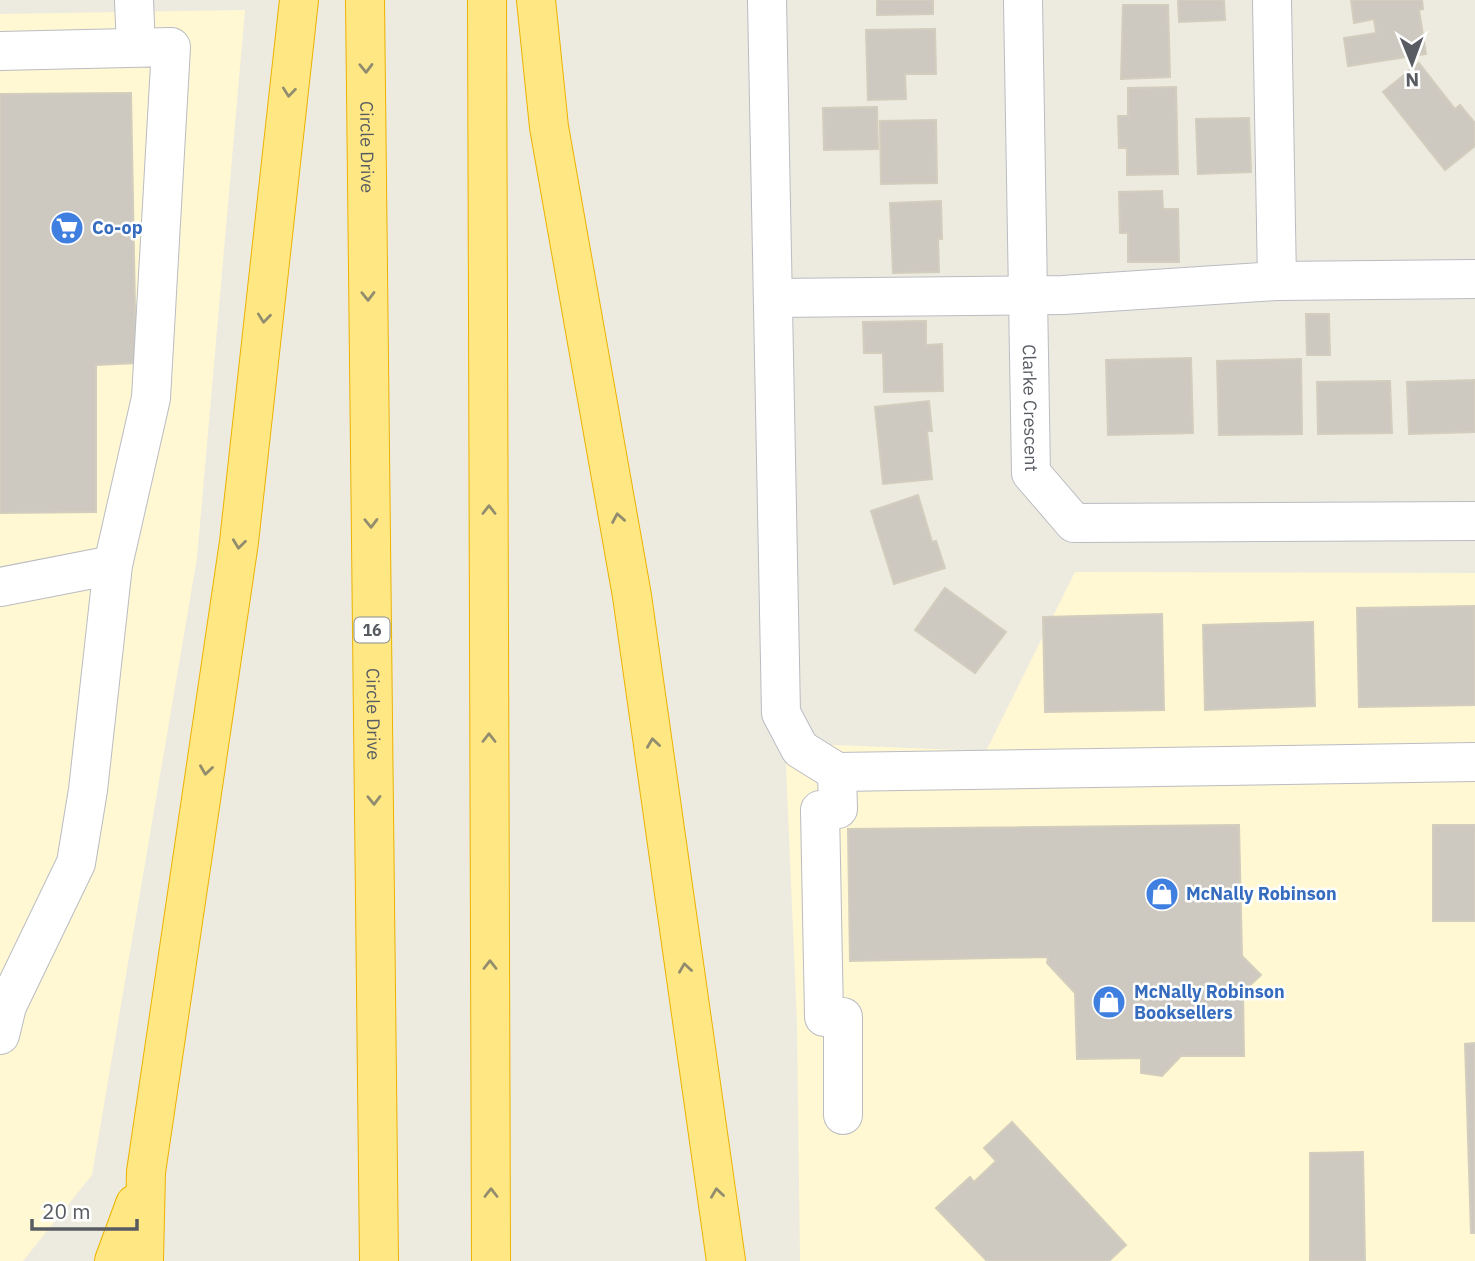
<svg xmlns="http://www.w3.org/2000/svg" width="1475" height="1261" font-family="'IBM Plex Sans',sans-serif">
  <style>
    .commercial { fill: #fff8d2 }
    .building { fill: #cdc9c0; stroke: #d2cdbd; stroke-width: 2 }
    .lines { fill: none; stroke-linecap: round; stroke-linejoin: round }
    .minor-casing { stroke: #babcc3; stroke-width: 40 }
    .highway-casing { stroke: #ecb200; stroke-width: 40 }
    .minor { stroke: #fff; stroke-width: 38 }
    .highway { stroke: #ffe884; stroke-width: 38 }
    .oneway { stroke: #928d6e }
    .labels { text-anchor: middle; stroke-width: 5; stroke-linejoin: round; paint-order: stroke }
    .shield { fill: #fff; stroke: #8a8d91; stroke-width: 2 }
    .shield-label { font-size: 16px; font-weight: bold; fill: #585c62 }
    .street-label { font-size: 18px; fill: #585c62; stroke: #fff }
    .shop-label { font-size: 18px; font-weight: bold; fill: #366cbe; stroke: #fff; text-anchor: start }
  </style>
  <rect width="100%" height="100%" fill="#edebdf"/>
  <g class="commercial">
    <polygon points="245,10 197,558 92,1175 23,1261 0,1261 0,14"/>
    <polygon points="1075,572 1475,573 1475,1261 800,1261 797,1023 785,743 986,751"/>
  </g>
  <g class="building">
    <polygon points="877,0 933,0 933,14 877,15"/>
    <polygon points="1178,0 1224,0 1225,20 1179,22"/>
    <polygon points="1351,0 1422,0 1423,9 1419,10 1426,54 1348,66 1344,38 1376,33 1374,19 1354,23"/>
    <polygon points="1123,5 1168,5 1170,77 1121,79"/>
    <polygon points="935,29 936,74 905,74 906,99 868,100 866,30"/>
    <polygon points="1419,63 1455,109 1460,105 1475,123 1475,146 1445,170 1383,92"/>
    <polygon points="1176,87 1178,174 1127,175 1127,148 1119,148 1118,116 1128,116 1128,88"/>
    <polygon points="131,93 136,363 96,365 96,512 0,513 0,94"/>
    <polygon points="877,107 878,149 824,150 823,108"/>
    <polygon points="1249,118 1251,172 1198,174 1196,119"/>
    <polygon points="936,120 937,183 881,184 880,121"/>
    <polygon points="1162,191 1163,209 1178,209 1179,262 1128,262 1128,233 1120,233 1119,192"/>
    <polygon points="941,201 942,239 938,239 939,272 893,273 890,203"/>
    <polygon points="1306,314 1329,314 1330,355 1307,355"/>
    <polygon points="926,321 926,345 942,344 943,391 884,392 883,353 864,353 863,322"/>
    <polygon points="1191,358 1193,433 1108,435 1106,360"/>
    <polygon points="1301,359 1302,434 1219,435 1217,361"/>
    <polygon points="1475,380 1475,432 1409,434 1407,382"/>
    <polygon points="1390,381 1392,433 1318,434 1317,382"/>
    <polygon points="929,401 932,431 927,431 932,479 883,484 875,407"/>
    <polygon points="918,495 932,542 936,541 945,568 894,584 871,511"/>
    <polygon points="945,588 1006,632 975,673 915,630"/>
    <polygon points="1474,606 1475,705 1359,707 1357,608"/>
    <polygon points="1162,614 1164,710 1045,712 1043,617"/>
    <polygon points="1313,622 1315,706 1205,710 1203,625"/>
    <polygon points="1239,825 1242,956 1261,975 1243,992 1244,1056 1181,1056 1162,1076 1141,1073 1141,1058 1077,1059 1075,993 1047,963 1048,957 850,961 848,829"/>
    <rect x="1433" y="825" width="42" height="96"/>
    <polygon points="1475,1043 1475,1233 1471,1233 1465,1044"/>
    <polygon points="1012,1122 1126,1245 1109,1261 987,1261 936,1208 970,1177 974,1182 996,1161 984,1148"/>
    <polygon points="1363,1152 1365,1261 1310,1261 1310,1153"/>
  </g>
  <g class="lines">
    <defs>
      <g id="minor">
        <polyline points="134,0 136,47"/>
        <polyline points="767,0 781,713 800,749 837,772 1475,762"/>
        <path id="s1" d="M1023,0L1031,473L1074,523L1475,521"/>
        <polyline points="1272,0 1277,281"/>
        <polyline points="0,51 171,47 151,398 113,565 88,790 76,863 7,1006 0,1035"/>
        <polyline points="774,298 1063,295 1277,281 1475,279"/>
        <polyline points="0,587 113,565"/>
        <polyline points="837,772 838,809 820,810 824,1017 843,1017 843,1115"/>
      </g>
      <g id="highway">
        <path id="s2" d="M365,0L379,1261"/>
        <polyline points="487,0 491,1261"/>
        <polyline points="536,0 549,127 632,596 726,1261"/>
        <polyline points="114,1261 135,1204"/>
        <polyline points="144,1261 146,1172 239,542 299,0"/>
      </g>
    </defs>
    <use href="#minor" class="minor-casing"/>
    <use href="#highway" class="highway-casing"/>
    <use href="#minor" class="minor"/>
    <use href="#highway" class="highway"/>
  </g>
  <defs><path id="oneway-chevron" d="M-2-3.5L2.5 0L-2 3.5" fill="none" stroke-width="1.6" stroke-linecap="round" stroke-linejoin="round" transform="scale(1.75)"/></defs>
  <g class="oneway">
    <use href="#oneway-chevron" transform="translate(366 68) rotate(89)"/>
    <use href="#oneway-chevron" transform="translate(289 92) rotate(96)"/>
    <use href="#oneway-chevron" transform="translate(368 296) rotate(89)"/>
    <use href="#oneway-chevron" transform="translate(264 318) rotate(96)"/>
    <use href="#oneway-chevron" transform="translate(489 510) rotate(-90)"/>
    <use href="#oneway-chevron" transform="translate(618 518) rotate(-100)"/>
    <use href="#oneway-chevron" transform="translate(371 523) rotate(89)"/>
    <use href="#oneway-chevron" transform="translate(239 544) rotate(97)"/>
    <use href="#oneway-chevron" transform="translate(489 738) rotate(-90)"/>
    <use href="#oneway-chevron" transform="translate(653 743) rotate(-98)"/>
    <use href="#oneway-chevron" transform="translate(206 770) rotate(98)"/>
    <use href="#oneway-chevron" transform="translate(374 800) rotate(89)"/>
    <use href="#oneway-chevron" transform="translate(490 965) rotate(-90)"/>
    <use href="#oneway-chevron" transform="translate(685 968) rotate(-98)"/>
    <use href="#oneway-chevron" transform="translate(491 1193) rotate(-90)"/>
    <use href="#oneway-chevron" transform="translate(717 1193) rotate(-98)"/>
  </g>
  <defs>
    <symbol id="supermarket-disc" viewBox="-11 -11 22 22"><circle r="9.5" fill="#3f7fe0" stroke="#fff"/><path d="M-6-5.5h2.5l.6 2H6L4.5 2H-2.5L-4.4-4H-6ZM-1.5 3.2a1.3 1.3 0 1 0 .1 0ZM3 3.2a1.3 1.3 0 1 0 .1 0Z" fill="#fff"/></symbol>
    <symbol id="shop-disc" viewBox="-11 -11 22 22"><circle r="9.5" fill="#3f7fe0" stroke="#fff"/><path d="M-5-2.5h2.3a2.7 3.5 0 0 1 5.4 0H5L5.5 6h-11ZM-1.5-2.5h3a1.5 2.3 0 0 0-3 0Z" fill="#fff"/></symbol>
  </defs>
  <g fill-rule="evenodd">
    <use href="#supermarket-disc" x="48" y="209" width="38" height="38"/>
    <use href="#shop-disc" x="1143" y="875" width="38" height="38"/>
    <use href="#shop-disc" x="1090" y="983" width="38" height="38"/>
  </g>
  <g class="labels">
    <rect class="shield" x="354.5" y="617.5" width="35" height="25" rx="5"/>
    <g class="shield-label">
      <text x="372" y="636">16</text>
    </g>
    <g class="street-label">
      <text dy="6" stroke="none"><textPath href="#s2" startOffset="147">Circle Drive</textPath></text>
      <text dy="6" stroke="none"><textPath href="#s1" startOffset="408">Clarke Crescent</textPath></text>
      <text dy="6" stroke="none"><textPath href="#s2" startOffset="714">Circle Drive</textPath></text>
    </g>
    <g class="shop-label">
      <text x="92" y="234">Co-op</text>
      <text x="1186" y="900">McNally Robinson</text>
      <text x="1134" y="998">McNally Robinson<tspan x="1134" dy="21">Booksellers</tspan></text>
    </g>
  </g>
  <g transform="translate(1412 63) rotate(179)" stroke="#ffffff" stroke-width="5" paint-order="stroke">
  <path d="M0-5L12 26L0 18L-12 26Z" fill="#585c62"/>
  <text y="-10" font-size="19" font-weight="bold" text-anchor="middle" fill="#585c62">N</text>
  </g>
  <path d="M32 1219v10h105v-10" fill="none" stroke="#585c62" stroke-width="3.5"/>
  <text x="42" y="1219" font-size="21" fill="#585c62" stroke="#ffffff" stroke-width="5" paint-order="stroke">20 m</text>
</svg>
